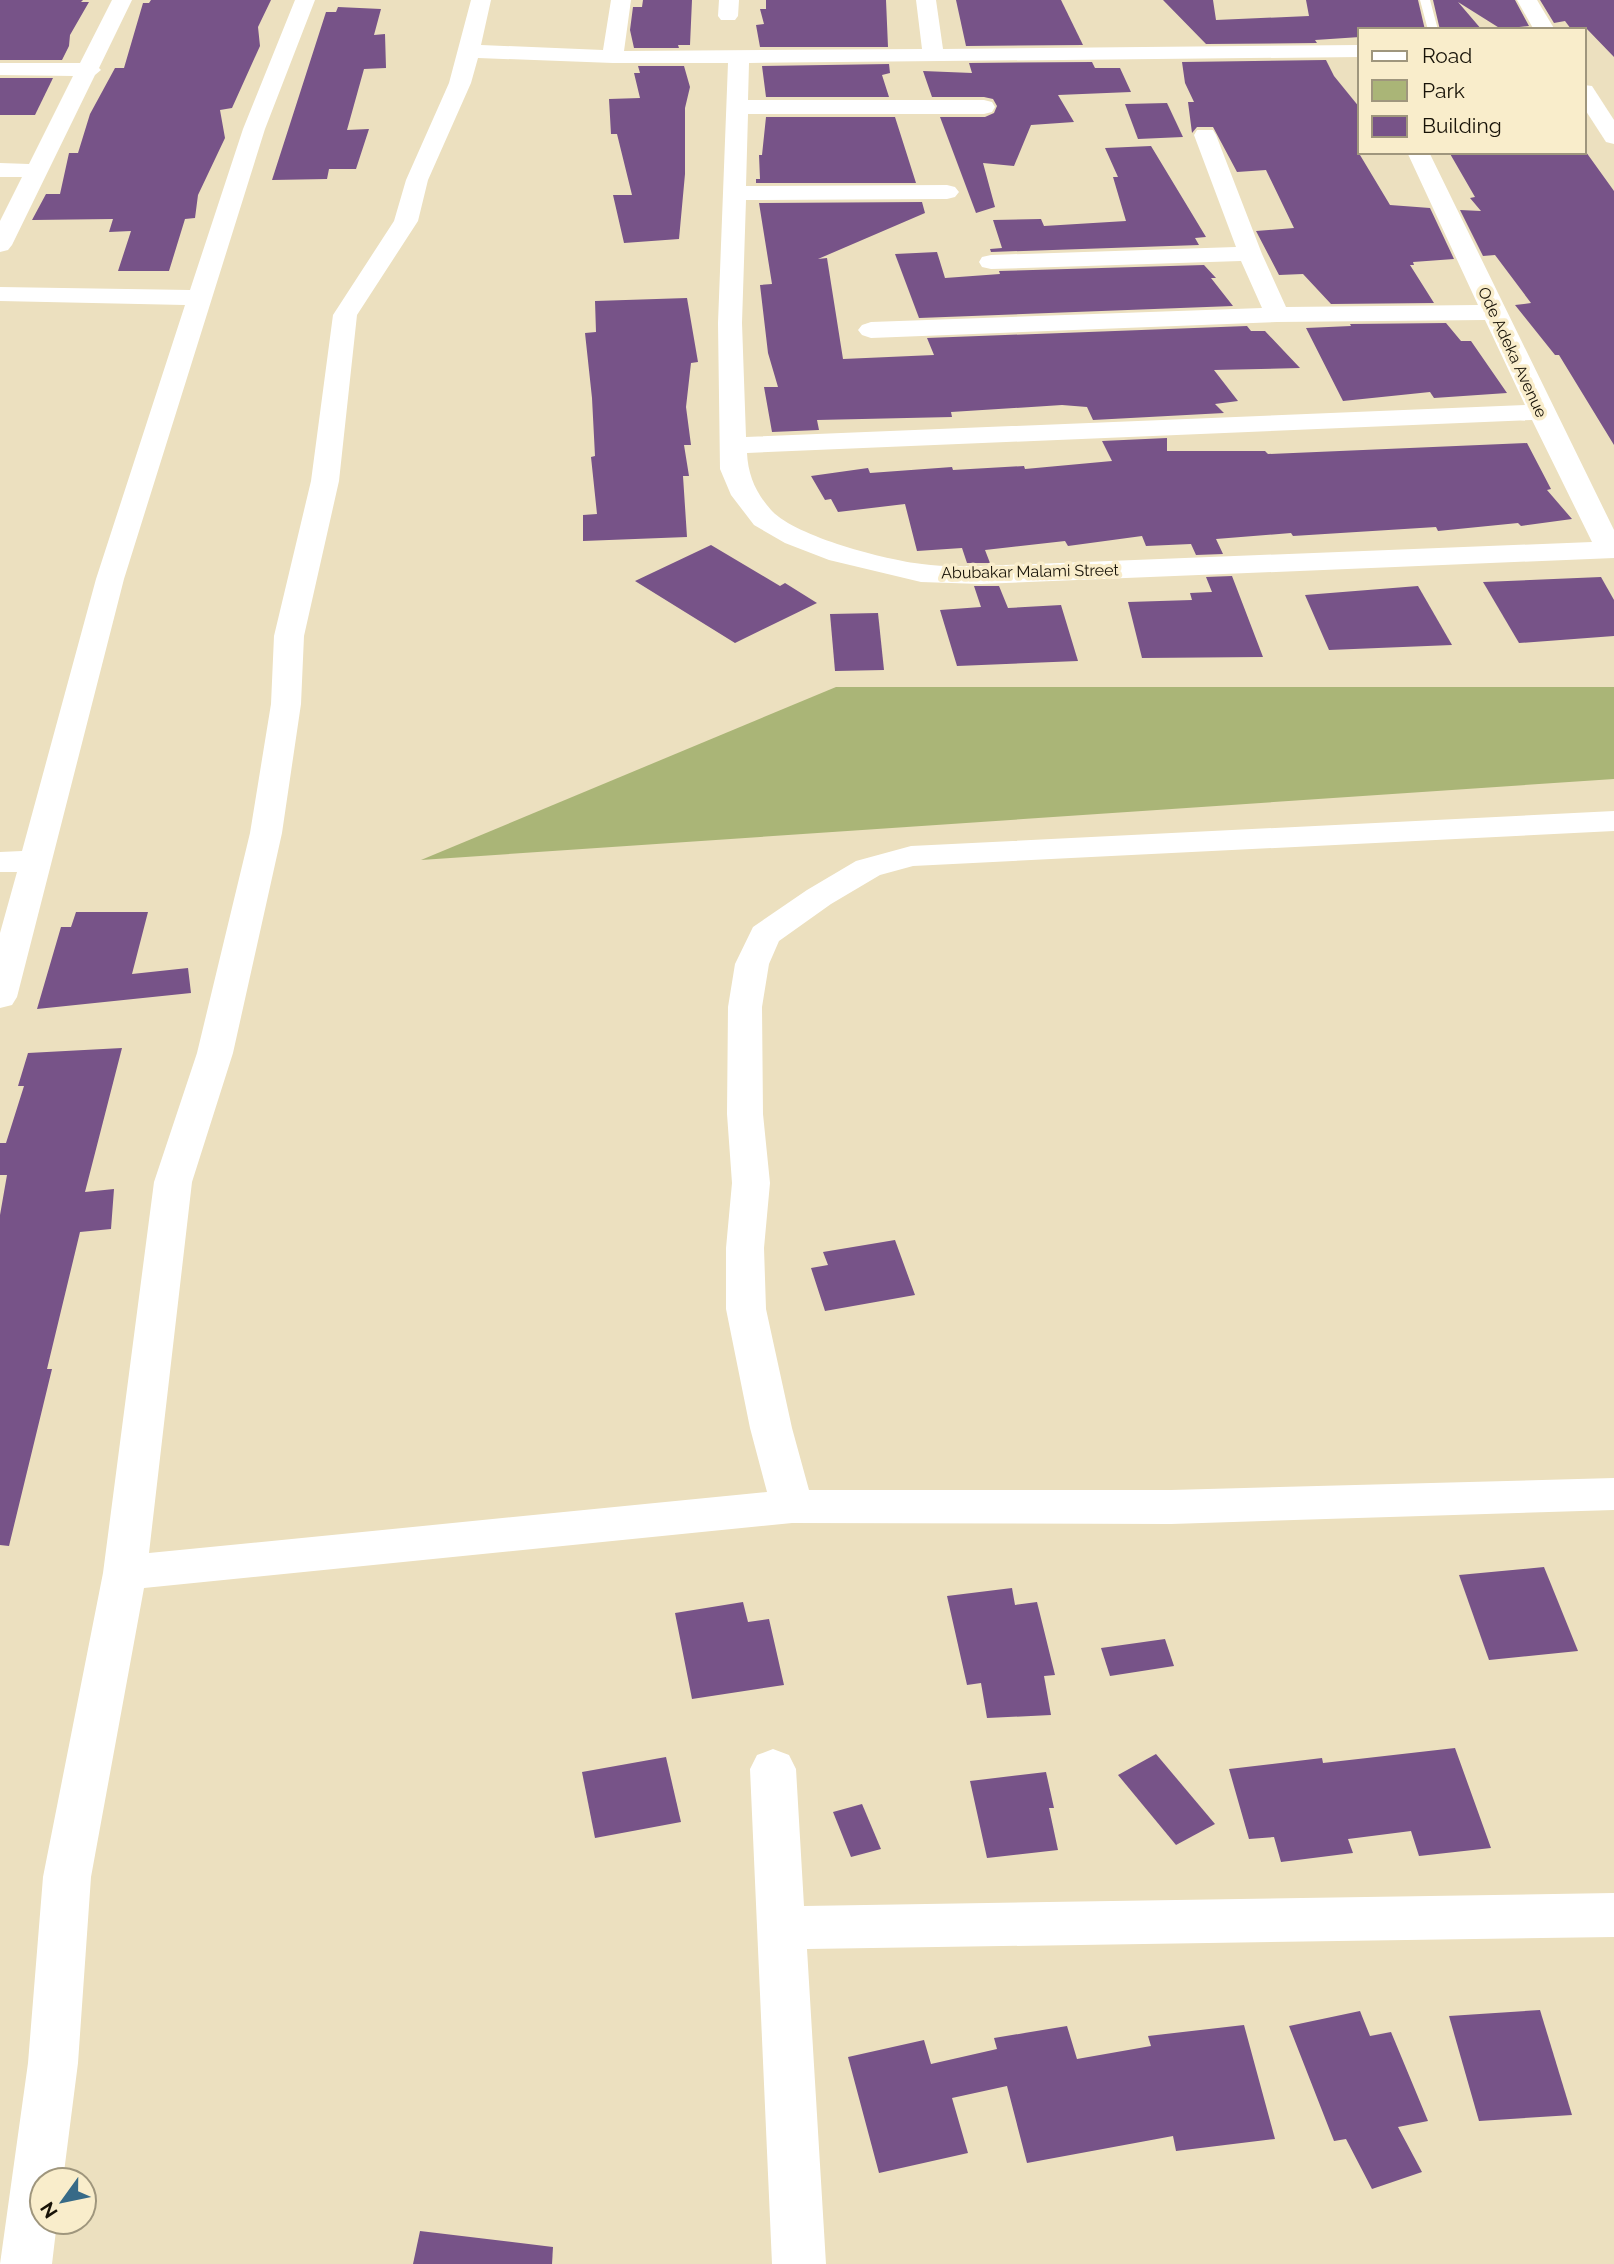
<svg xmlns="http://www.w3.org/2000/svg" width="1614" height="2264" font-family="Raleway,sans-serif">
  <style>
    .green { fill: #aab577 }
    .building { fill: #775388 }
    .lines { fill: none; stroke-linecap: round; stroke-linejoin: round }
    .service { fill: #fff; fill-rule: evenodd }
    .minor { fill: #fff; fill-rule: evenodd }
    .labels { text-anchor: middle; stroke-width: 7; stroke-linejoin: round; paint-order: stroke }
    .far-street-label { font-size: 16px; fill: #181308; stroke: #f9edcb }
  </style>
  <rect width="100%" height="100%" fill="#ece0bf"/>
  <polygon class="green" points="836,687 1614,687 1614,779 421,860"/>
  <g class="building">
    <polygon points="0,0 83,0 81,2 89,2 70,35 69,46 62,60 0,60"/>
    <polygon points="151,0 271,0 258,27 260,46 232,108 220,110 225,138 198,195 195,218 185,219 169,271 118,271 131,231 109,232 113,219 32,220 46,194 60,194 69,153 78,153 90,114 115,68 124,68 143,3 149,3"/>
    <polygon points="643,0 692,0 690,45 678,45 679,48 634,48 630,30 633,7 642,7"/>
    <polygon points="766,0 886,0 888,47 760,47 756,25 764,24 760,9 766,9"/>
    <polygon points="956,0 1061,0 1083,45 966,46"/>
    <polygon points="1163,0 1213,0 1216,20 1309,16 1306,0 1418,0 1425,30 1360,30 1360,37 1315,40 1317,43 1206,44"/>
    <polygon points="1433,0 1515,0 1529,26 1501,29 1458,2 1482,30 1440,30"/>
    <polygon points="1540,0 1614,0 1614,57 1586,28 1571,29 1565,21 1554,23"/>
    <polygon points="338,7 381,9 374,35 385,34 386,68 364,69 347,130 369,129 356,169 329,169 327,179 272,180 326,12 336,12"/>
    <polygon points="1326,60 1334,76 1360,108 1360,155 1390,205 1430,208 1454,259 1413,262 1414,265 1410,265 1434,303 1331,304 1303,274 1279,275 1256,231 1294,228 1266,170 1237,172 1213,127 1197,127 1192,133 1188,102 1194,102 1185,83 1182,62"/>
    <polygon points="1092,62 1095,68 1120,68 1131,92 1058,95 1074,122 1031,125 1014,166 983,163 995,207 976,213 940,117 985,117 994,113 997,106 993,99 984,97 932,97 923,71 972,73 969,63"/>
    <polygon points="889,64 890,73 882,75 889,97 766,97 762,66"/>
    <polygon points="638,66 684,66 690,87 685,108 685,174 679,239 624,243 613,195 632,195 617,134 611,134 609,99 640,98 634,73 640,73"/>
    <polygon points="0,78 53,78 35,115 0,115"/>
    <polygon points="1167,103 1183,137 1138,139 1125,104"/>
    <polygon points="766,117 895,117 916,183 756,183 756,179 760,179 759,155 762,155"/>
    <polygon points="1151,146 1206,237 1195,238 1199,245 991,252 990,249 1002,248 993,220 1041,219 1044,226 1126,221 1113,177 1118,177 1105,148"/>
    <polygon points="1449,152 1586,152 1614,191 1614,445 1559,355 1555,355 1515,305 1531,303 1495,255 1483,256 1460,210 1481,211 1470,198 1475,197"/>
    <polygon points="922,202 925,213 818,259 827,258 843,359 934,355 927,338 1247,326 1251,331 1265,331 1300,368 1214,370 1238,401 1215,404 1224,413 1093,420 1087,407 1062,405 951,412 952,417 817,420 819,430 772,432 764,387 778,387 768,353 760,285 772,284 759,203"/>
    <polygon points="937,252 945,278 1000,274 999,271 1204,265 1216,278 1211,278 1233,306 919,318 895,254"/>
    <polygon points="687,298 698,362 691,363 686,407 691,445 684,445 689,476 683,476 687,537 583,541 583,515 597,514 591,457 595,456 592,398 585,333 596,332 595,301"/>
    <polygon points="1446,323 1461,341 1471,341 1507,393 1434,398 1430,392 1343,401 1306,328 1351,326 1350,324"/>
    <polygon points="1167,438 1167,451 1265,451 1268,454 1527,443 1551,489 1547,490 1572,519 1521,526 1518,523 1438,531 1436,527 1293,536 1291,533 1216,539 1223,554 1196,555 1191,544 1146,546 1142,536 1068,546 1065,541 985,550 990,563 967,563 962,548 917,551 905,504 838,512 831,499 825,500 811,476 868,468 870,473 952,467 953,470 1024,466 1025,469 1112,461 1102,441"/>
    <polygon points="711,545 780,586 785,583 817,603 735,643 635,581"/>
    <polygon points="1232,576 1263,657 1142,658 1128,602 1192,600 1190,593 1212,592 1206,577"/>
    <polygon points="1601,577 1614,600 1614,636 1519,643 1483,582"/>
    <polygon points="974,586 999,586 1008,608 1061,605 1078,661 957,666 940,610 981,607"/>
    <polygon points="1418,586 1452,645 1329,650 1305,595"/>
    <polygon points="878,613 884,670 835,671 830,614"/>
    <polygon points="76,912 148,912 132,974 188,968 191,993 37,1009 61,927 71,927"/>
    <polygon points="122,1048 85,1192 114,1189 111,1229 80,1232 47,1369 52,1369 9,1546 0,1545 0,1215 7,1175 0,1175 0,1143 6,1143 24,1086 18,1086 28,1053"/>
    <polygon points="895,1240 915,1295 825,1311 811,1268 828,1265 823,1252"/>
    <polygon points="1544,1567 1578,1651 1489,1660 1459,1575"/>
    <polygon points="1012,1588 1015,1605 1037,1602 1055,1675 1044,1676 1051,1715 987,1718 981,1683 967,1685 947,1596"/>
    <polygon points="743,1602 748,1622 769,1619 784,1685 692,1699 675,1613"/>
    <polygon points="1165,1639 1174,1666 1110,1676 1101,1648"/>
    <polygon points="1455,1748 1491,1848 1419,1856 1411,1831 1348,1839 1353,1853 1281,1862 1274,1837 1249,1839 1229,1769 1322,1758 1323,1763"/>
    <polygon points="1156,1754 1215,1824 1176,1845 1118,1775"/>
    <polygon points="666,1757 681,1822 595,1838 582,1772"/>
    <polygon points="1046,1772 1054,1808 1049,1808 1058,1850 987,1858 970,1781"/>
    <polygon points="862,1804 881,1849 851,1857 833,1812"/>
    <polygon points="1540,2010 1572,2115 1479,2121 1449,2016"/>
    <polygon points="1360,2011 1370,2036 1391,2032 1428,2121 1398,2127 1422,2172 1372,2189 1346,2139 1334,2141 1289,2026"/>
    <polygon points="1244,2025 1275,2139 1176,2151 1173,2136 1027,2163 1007,2086 952,2098 968,2153 879,2173 848,2057 924,2040 931,2064 997,2049 994,2038 1067,2026 1077,2059 1151,2046 1148,2036"/>
    <polygon points="420,2231 553,2247 552,2264 413,2264"/>
  </g>
  <g class="lines">
    <polygon class="service" points="1420,0 1430,0 1438,30 1428,30"/>
    <g class="minor">
      <polygon points="112,0 132,0 99,68 101,70 95,75 12,245 8,250 0,252 0,221 22,177 0,177 0,163 29,164 73,76 0,75 0,63 80,63"/>
      <polygon points="295,0 315,0 265,129 124,579 17,997 12,1005 0,1008 0,933 17,872 0,872 0,852 22,851 96,579 185,305 0,301 0,287 190,290 243,129"/>
      <path d="M471,0H491L481,45L603,50L611,0H631L624,51L922,49L916,0H936L943,49L1360,45V57L749,63L748,100H984L992,102L995,107L992,112L984,114H748L746,186L947,185L955,187L959,192L955,197L947,199L746,200L742,323L746,437L1525,405L1485,320L1277,322L871,338L862,335L858,330L862,325L871,322L1262,308L1241,261L991,269L982,267L979,262L982,257L991,255L1236,247L1194,135L1197,130H1213L1216,135L1262,254L1286,307L1478,305L1407,152H1429L1614,530V558L981,584L921,582L829,560L785,543L754,525L731,495L720,469L718,323L728,63H613L478,58L471,83L428,180L418,221L357,315L339,481L304,636L301,704L282,833L233,1053L192,1182L149,1553L767,1492L750,1428L726,1309V1248L732,1183L727,1114L728,1007L735,964L753,927L807,890L856,861L911,846L1614,811V831L913,866L880,875L831,904L779,941L769,964L762,1007L763,1114L770,1183L764,1248L766,1309L792,1428L809,1490H1171L1614,1478V1510L1171,1524L792,1523L144,1588L91,1877L78,2063L63,2180H42V2222H57L52,2264H0L28,2063L43,1877L103,1573L154,1182L197,1053L250,833L271,704L274,636L311,481L333,315L394,221L406,180L449,83ZM1532,420L1592,542L981,566C962,566 941,567 922,564C886,560 797,537 772,511C757,495 748,476 747,453Z"/>
      <polygon points="719,0 739,0 738,16 735,20 721,20 718,16"/>
      <polygon points="1517,0 1537,0 1555,30 1534,30"/>
      <polygon points="1584,85 1592,86 1614,120 1614,144 1606,142 1584,108"/>
      <polygon points="773,1749 789,1755 796,1769 804,1906 1614,1893 1614,1937 807,1949 826,2264 772,2264 750,1769 757,1755"/>
    </g>
  </g>
  <g class="labels">
    <g class="far-street-label">
      <text transform="translate(1513 352) rotate(65)" y="6">Ode Adeka Avenue</text>
      <text transform="translate(1030 571) rotate(-1)" y="6">Abubakar Malami Street</text>
    </g>
  </g>
  <rect x="1358" y="28" width="228" height="126" fill="#f9edcb" stroke="#9f967d" stroke-width="2"/>
  <rect x="1372" y="51" width="35" height="10" fill="#ffffff" stroke="#9f967d" stroke-width="2"/>
  <text x="1422" y="63" font-size="21" fill="#181308">Road</text>
  <rect x="1372" y="80" width="35" height="21" fill="#aab577" stroke="#9f967d" stroke-width="2"/>
  <text x="1422" y="98" font-size="21" fill="#181308">Park</text>
  <rect x="1372" y="116" width="35" height="21" fill="#775388" stroke="#9f967d" stroke-width="2"/>
  <text x="1422" y="133" font-size="21" fill="#181308">Building</text>
  <g transform="translate(63 2201) rotate(237)"><circle r="33" fill="#f9edcb" stroke="#9f967d" stroke-width="2"/>
  <path d="M0-5L12 26L0 18L-12 26Z" fill="#376a87"/>
  <text y="-10" font-size="19" font-weight="bold" text-anchor="middle" fill="#181308">N</text>
  </g>
</svg>
